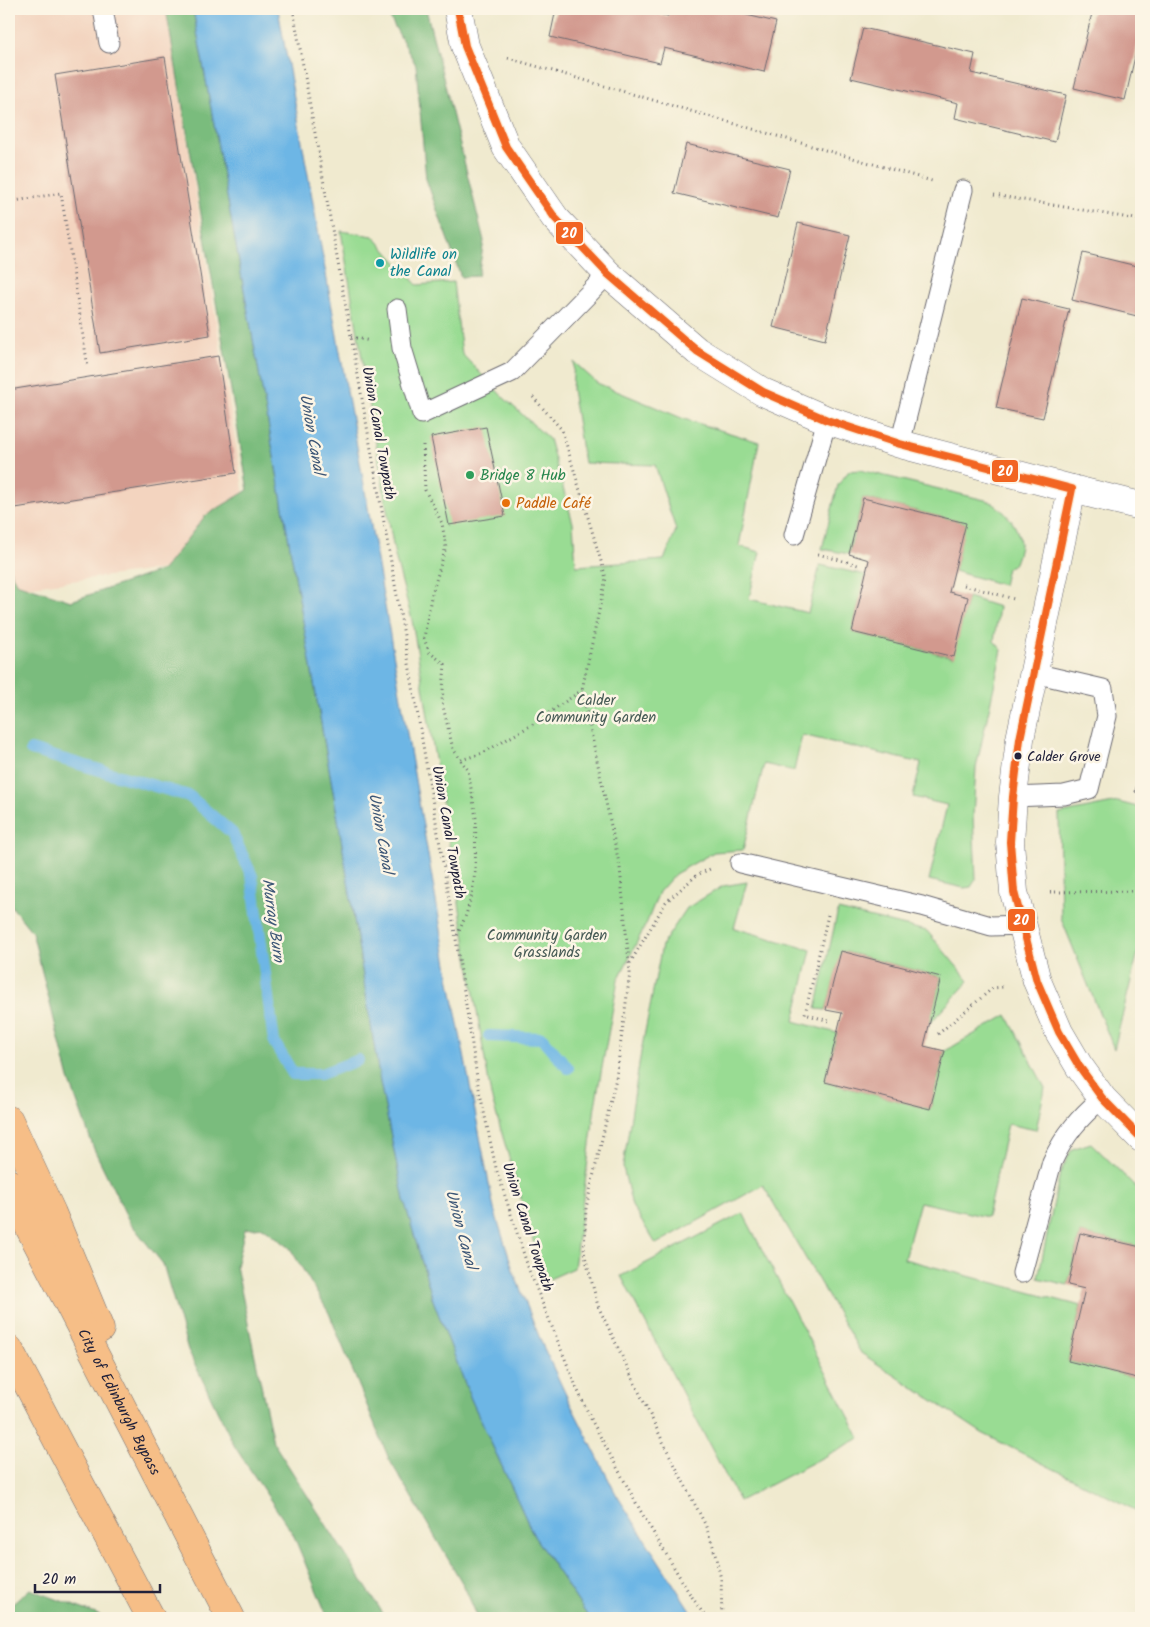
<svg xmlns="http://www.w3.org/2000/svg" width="1150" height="1627" font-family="Kalam,sans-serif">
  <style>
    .built { fill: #f3d4bf }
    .green { fill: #99dc93; stroke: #5e7f67 }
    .forest { fill: #7abc7d; stroke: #4e6f5c }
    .water { fill: #6db6e5; stroke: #486c90 }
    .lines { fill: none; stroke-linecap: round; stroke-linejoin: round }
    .stream { stroke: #6db6e5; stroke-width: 12 }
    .building { fill: #d2998e }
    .lane-casing { stroke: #6a686f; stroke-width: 21 }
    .street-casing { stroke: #6a686f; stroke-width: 29 }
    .highway-casing { stroke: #6a686f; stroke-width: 29 }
    .path { stroke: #6a686f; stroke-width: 3; stroke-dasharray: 1 4; stroke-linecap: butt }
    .lane { stroke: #fff; stroke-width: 19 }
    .street { stroke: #fff; stroke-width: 28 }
    .highway { stroke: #f6be87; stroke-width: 28 }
    .bus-1-casing { stroke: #fcf5e5; stroke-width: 11 }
    .bus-1 { stroke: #f26522; stroke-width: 8 }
    .culture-dot { fill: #0f9aa8; stroke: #fcf5e5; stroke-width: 2 }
    .leisure-dot { fill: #2e9e5b; stroke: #fcf5e5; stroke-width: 2 }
    .food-dot { fill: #e8710a; stroke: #fcf5e5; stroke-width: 2 }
    .bus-dot { fill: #22223b; stroke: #fcf5e5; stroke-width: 2 }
    .labels { text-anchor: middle; stroke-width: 5; stroke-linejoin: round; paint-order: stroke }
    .bus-label { font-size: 14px; fill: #22223b; stroke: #fcf5e5; text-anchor: start }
    .culture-label { font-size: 15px; fill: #0d838f; stroke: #fcf5e5; text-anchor: start }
    .street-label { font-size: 15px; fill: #22223b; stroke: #fcf5e5 }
    .leisure-label { font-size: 15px; fill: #27864d; stroke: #fcf5e5; text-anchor: start }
    .food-label { font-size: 15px; fill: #c56008; stroke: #fcf5e5; text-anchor: start }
    .park-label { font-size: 15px; fill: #465a55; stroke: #fcf5e5 }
    .water-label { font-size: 16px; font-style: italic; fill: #3c5676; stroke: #fcf5e5 }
    .line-badge { stroke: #fcf5e5; stroke-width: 2 }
    .badge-label { font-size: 14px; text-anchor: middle; font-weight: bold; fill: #fff }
  </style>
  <rect width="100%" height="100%" fill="#fcf5e5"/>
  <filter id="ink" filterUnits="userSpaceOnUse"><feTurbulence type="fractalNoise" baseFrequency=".02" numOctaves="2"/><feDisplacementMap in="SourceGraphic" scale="10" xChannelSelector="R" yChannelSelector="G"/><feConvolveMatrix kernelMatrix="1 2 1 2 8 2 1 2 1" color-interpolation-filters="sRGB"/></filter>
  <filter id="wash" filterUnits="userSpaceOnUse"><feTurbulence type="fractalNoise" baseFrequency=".0096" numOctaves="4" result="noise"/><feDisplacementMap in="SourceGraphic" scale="20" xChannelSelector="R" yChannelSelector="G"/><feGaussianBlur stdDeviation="1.12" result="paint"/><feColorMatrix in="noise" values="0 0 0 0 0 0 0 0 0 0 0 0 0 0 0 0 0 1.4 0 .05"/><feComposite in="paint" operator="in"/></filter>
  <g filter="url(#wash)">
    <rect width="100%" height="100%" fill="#f0eacf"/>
    <polygon class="built" points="9,9 166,9 254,557 9,589"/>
    <g class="green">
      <polygon points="341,231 373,236 417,285 453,282 462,354 503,397 549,439 573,523 576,566 664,560 676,530 655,465 584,463 572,389 574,362 597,383 684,419 759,442 739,546 760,552 749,599 808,613 820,565 866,575 852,632 953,657 968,597 999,607 994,641 1002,650 976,768 973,816 976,879 971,887 964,888 929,880 947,805 913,797 921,763 802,735 794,771 764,764 743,850 714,852 675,874 659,892 647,922 618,980 595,1106 574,1268 545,1281 491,1096 412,620 395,556 387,510"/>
      <path d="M860,470L989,501C1004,510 1019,525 1020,544C1020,550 1017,557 1015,563L1007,568L1003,585L954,571L965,523L863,498L849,554L822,549L838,485L849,471Z"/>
      <polygon points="1118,802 1141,808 1141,940 1114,1049 1061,918 1059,814"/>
      <polygon points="747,882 734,928 811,950 794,1021 837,1033 825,1082 930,1109 945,1051 1007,1015 1045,1088 1036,1130 1008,1124 987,1217 920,1202 904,1259 1081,1306 1068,1361 1141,1379 1141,1513 982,1433 861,1353 763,1185 656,1244 632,1206 623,1167 641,1052 662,945 687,908 723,886"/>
      <polygon points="838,910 927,931 969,981 929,1024 941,977 842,951 826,1010 816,1009"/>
      <polygon points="1091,1143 1141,1192 1141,1247 1080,1233 1068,1285 1038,1278 1060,1173 1072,1149"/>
      <polygon points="743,1213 860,1438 739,1501 621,1276"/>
    </g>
    <g class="forest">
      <polygon points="166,9 193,9 266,411 339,825 380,1082 404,1200 433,1300 471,1399 534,1536 589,1618 478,1618 464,1586 389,1459 329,1313 290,1248 263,1227 245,1229 236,1266 273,1442 386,1618 328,1618 293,1534 235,1447 188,1350 163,1264 129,1221 94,1149 69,1079 32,932 9,903 9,568 16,583 71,601 163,570 205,516 248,490"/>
      <polygon points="385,9 426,9 484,241 478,276 461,277 426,179 416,65"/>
      <polygon points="30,1589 101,1616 102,1618 9,1618 9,1607"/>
    </g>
    <polygon class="water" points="193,9 278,9 364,485 452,993 494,1209 514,1273 542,1344 568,1399 616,1494 695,1618 589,1618 534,1536 471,1399 433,1300 404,1200 380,1082 339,825 266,411"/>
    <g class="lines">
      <g class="stream">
        <polyline points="31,750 189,796 232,833 252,876 274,1042 293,1074 321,1074 358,1060"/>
        <polyline points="489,1036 542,1038 568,1068"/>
      </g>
    </g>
    <g id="blocks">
      <g class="building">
        <polygon points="556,9 637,9 668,16 669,9 721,9 776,22 764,72 664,48 660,63 550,37"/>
        <polygon points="1093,9 1141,9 1141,30 1125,100 1074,88"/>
        <polygon points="863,28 975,54 971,73 1066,95 1055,142 955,118 958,103 851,78"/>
        <polygon points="165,57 210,335 100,353 55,75"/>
        <polygon points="686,144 790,169 778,218 674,193"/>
        <polygon points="798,223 850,235 825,340 773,327"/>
        <polygon points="1083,253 1141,267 1141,317 1072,300"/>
        <polygon points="1022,298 1069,309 1043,418 996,408"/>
        <polygon points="218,356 236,473 9,509 9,390"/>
        <polygon points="486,427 505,516 449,525 431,437"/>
        <polygon points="863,498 966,523 949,592 968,597 954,657 852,632 869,560 849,554"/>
        <polygon points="1141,768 1141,793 1135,792"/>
        <polygon points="841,951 941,977 924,1046 945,1051 930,1109 825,1082 842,1013 826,1010"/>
        <polygon points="1080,1233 1141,1247 1141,1379 1068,1361 1085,1289 1068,1285"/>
      </g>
    </g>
  </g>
  <g filter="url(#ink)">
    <use href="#blocks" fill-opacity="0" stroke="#6a686f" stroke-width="1"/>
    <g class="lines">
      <defs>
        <g id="lane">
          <polyline points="103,9 109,43"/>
          <polyline points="397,309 402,348 422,414 512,372 608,274"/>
          <polyline points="900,444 963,190"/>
          <polyline points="794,535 827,420"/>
          <polyline points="1013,797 1064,795 1089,789 1107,716 1103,689 1034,673"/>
          <polyline points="740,863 922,906 991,926 1024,925"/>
          <path d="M1022,1273L1052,1162C1065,1134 1079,1118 1102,1098"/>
        </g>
        <g id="street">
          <polyline points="458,9 465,46 506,147 555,218 608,274 697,351 763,392 827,420 900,444 1072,489 1141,506"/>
          <polyline points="1072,489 1020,739 1013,797 1010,842 1014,892 1037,981 1059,1032 1079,1066 1102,1098 1141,1138"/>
        </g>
        <g id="highway">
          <polyline points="9,1120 52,1213 100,1329"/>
          <path id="s1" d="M9,1183L28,1225L231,1618"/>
          <polyline points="9,1349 151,1618"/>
        </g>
      </defs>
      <use href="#lane" class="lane-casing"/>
      <use href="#street" class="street-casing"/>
      <use href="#highway" class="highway-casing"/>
      <g class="path">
        <polyline points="293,9 411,675 456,939 478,1084 496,1168 529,1270 578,1391 593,1423 640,1510 688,1591 706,1618"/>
        <polyline points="508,58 932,181"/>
        <polyline points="994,195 1141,220"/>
        <polyline points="9,202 61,193 88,368"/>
        <polyline points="351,337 370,341"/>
        <polyline points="533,397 562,430 606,578 582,690 620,868 630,973 616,1078 586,1208 584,1252 598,1306 664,1444 705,1524 713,1546 721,1579 722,1618"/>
        <polyline points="423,445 425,490 442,523 446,547 431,597 424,638 429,652 445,664 442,702 453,749 468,770 476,818 475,872 472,894 466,915 456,938"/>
        <polyline points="818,554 858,565"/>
        <polyline points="964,585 1014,599"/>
        <polyline points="461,760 483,753 530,726 582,690"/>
        <polyline points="1050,892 1141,891"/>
        <polyline points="828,915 805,1014 829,1021"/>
        <polyline points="630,963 666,902 697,875 710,869"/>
        <polyline points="938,1034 993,988 1003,987"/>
      </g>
      <use href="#lane" class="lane"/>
      <use href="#street" class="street"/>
      <use href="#highway" class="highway"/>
      <defs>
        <polyline id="bus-1" points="458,9 465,46 506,147 555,218 608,274 697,351 763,392 827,420 900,444 1072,489 1020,739 1013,797 1010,842 1014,892 1037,981 1059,1032 1079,1066 1102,1098 1141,1138"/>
      </defs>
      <use href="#bus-1" class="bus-1-casing"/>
      <use href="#bus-1" class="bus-1"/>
    </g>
  </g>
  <circle class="culture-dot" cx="380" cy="263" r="5"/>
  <circle class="leisure-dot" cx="470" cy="475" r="5"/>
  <circle class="food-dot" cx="506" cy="503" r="5"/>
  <circle class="bus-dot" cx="1018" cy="756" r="4.5"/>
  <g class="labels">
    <g class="bus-label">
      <text x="1027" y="761">Calder Grove</text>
    </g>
    <g class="culture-label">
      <text x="390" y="259">Wildlife on<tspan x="390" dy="17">the Canal</tspan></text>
    </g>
    <g class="street-label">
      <text transform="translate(379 433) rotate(80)" y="5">Union Canal Towpath</text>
      <text transform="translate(449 832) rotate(80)" y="5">Union Canal Towpath</text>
      <text transform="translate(528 1227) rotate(72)" y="5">Union Canal Towpath</text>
      <text dy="5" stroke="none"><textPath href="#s1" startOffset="245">City of Edinburgh Bypass</textPath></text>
    </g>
    <g class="leisure-label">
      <text x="480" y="480">Bridge 8 Hub</text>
    </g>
    <g class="food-label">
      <text x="516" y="508">Paddle Café</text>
    </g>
    <g class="park-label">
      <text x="596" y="705">Calder<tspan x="596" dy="17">Community Garden</tspan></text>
      <text x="547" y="940">Community Garden<tspan x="547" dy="17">Grasslands</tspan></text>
    </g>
    <g class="water-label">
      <text transform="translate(313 434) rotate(80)" y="6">Union Canal</text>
      <text transform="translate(382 833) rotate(80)" y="6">Union Canal</text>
      <text transform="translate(274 920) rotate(82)" y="6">Murray Burn</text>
      <text transform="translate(462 1229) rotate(75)" y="6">Union Canal</text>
    </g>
  </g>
  <g class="line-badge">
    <rect x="555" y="221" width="29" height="24" rx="5" fill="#f26522"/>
    <rect x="991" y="459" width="28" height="24" rx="5" fill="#f26522"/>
    <rect x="1007" y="908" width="29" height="24" rx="5" fill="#f26522"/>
  </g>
  <g class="badge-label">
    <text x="569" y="238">20</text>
    <text x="1005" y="476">20</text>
    <text x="1021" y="925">20</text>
  </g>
  <rect width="1150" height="1627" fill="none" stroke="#fcf5e5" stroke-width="30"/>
  <path d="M35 1584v8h125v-8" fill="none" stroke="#22223b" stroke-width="2.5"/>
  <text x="42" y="1584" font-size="15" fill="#22223b" stroke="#fcf5e5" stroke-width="4" paint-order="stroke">20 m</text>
</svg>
